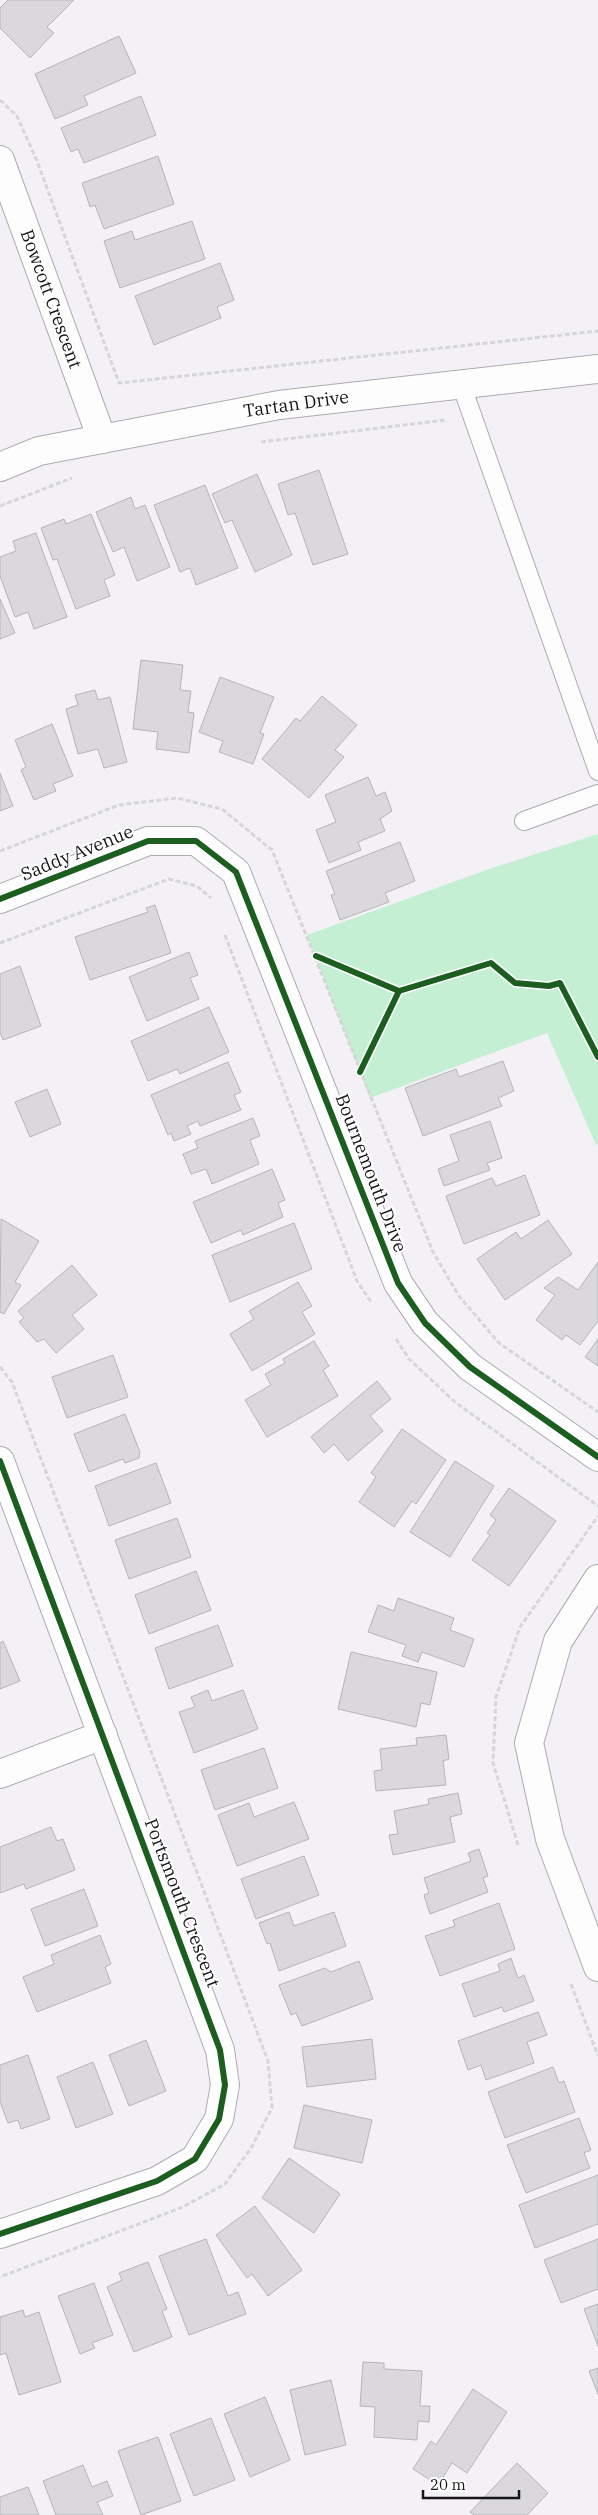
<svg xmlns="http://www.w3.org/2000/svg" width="598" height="2515" font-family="'IBM Plex Serif',serif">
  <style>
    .green { fill: #c4efd2 }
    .building { fill: #dad8dc; stroke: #b5b4b7 }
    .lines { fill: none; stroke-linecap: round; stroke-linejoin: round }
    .lane-casing { stroke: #acabae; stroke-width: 20 }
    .street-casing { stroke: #acabae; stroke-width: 30 }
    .secondary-casing { stroke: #acabae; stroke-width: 30 }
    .path { stroke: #d6d6d7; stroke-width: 3; stroke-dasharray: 5 2.5; stroke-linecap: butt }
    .lane { stroke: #fdfdfe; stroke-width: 18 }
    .street { stroke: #fdfdfe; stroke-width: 28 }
    .secondary { stroke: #fdfdfe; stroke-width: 28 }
    .cycleway-casing { stroke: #fff; stroke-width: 9 }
    .cycleway { stroke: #1b5e20; stroke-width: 6 }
    .labels { text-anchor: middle; stroke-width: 4; stroke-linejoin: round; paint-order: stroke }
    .street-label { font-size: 18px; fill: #161517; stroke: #fff }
  </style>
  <rect width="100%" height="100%" fill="#f3f1f6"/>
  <polygon class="green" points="598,834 598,1144 596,1145 547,1033 370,1098 307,935 489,869"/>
  <g class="building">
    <polygon points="8,0 74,0 47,27 54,33 30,58 0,28 0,8"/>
    <polygon points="119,36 136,73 84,96 88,105 55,119 35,74"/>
    <polygon points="141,96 156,135 84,163 78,149 71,152 61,128"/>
    <polygon points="158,156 174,204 104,229 95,205 90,207 82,183"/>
    <polygon points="192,221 205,259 120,288 104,241 132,231 135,240"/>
    <polygon points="220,263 234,300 217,307 221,318 154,345 135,296"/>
    <polygon points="319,470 348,554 313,565 295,513 288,515 278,484"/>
    <polygon points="257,474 292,555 255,572 232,520 225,523 212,494"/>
    <polygon points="205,485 238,568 196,585 190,568 180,572 154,505"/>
    <polygon points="131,497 135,509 145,505 170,567 137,581 124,547 113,552 96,512"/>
    <polygon points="91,514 115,575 104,580 110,596 76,609 57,559 53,560 41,528 64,519 66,524"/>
    <polygon points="36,533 67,617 34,629 28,612 15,617 0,576 0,557 16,551 13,541"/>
    <polygon points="0,599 15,633 0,639"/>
    <polygon points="141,660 183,665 180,690 191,691 188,712 194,713 189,753 156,749 158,732 133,729"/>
    <polygon points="220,677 274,697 260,733 264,734 253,764 219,752 223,741 199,732"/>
    <polygon points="95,690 98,700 110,697 127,762 104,768 98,749 78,754 66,709 78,705 75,695"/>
    <polygon points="322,696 357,725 335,750 344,757 309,798 262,759 296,718 300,721"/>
    <polygon points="52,724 73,776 53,784 56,791 34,800 21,770 26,767 15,740"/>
    <polygon points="0,773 13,806 0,811"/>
    <polygon points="368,777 376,796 385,792 392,811 380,819 385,831 358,842 361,850 329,863 316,830 336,822 325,795"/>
    <polygon points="400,842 415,881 385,893 389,902 340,920 331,895 335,894 326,871"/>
    <polygon points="155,905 171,953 90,980 75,937 148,912 146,908"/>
    <polygon points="189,952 198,975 190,978 199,999 147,1021 129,977"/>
    <polygon points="20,966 41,1026 3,1040 0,1032 0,974"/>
    <polygon points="209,1007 229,1052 180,1074 177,1069 148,1081 131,1041"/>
    <polygon points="503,1061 514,1091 498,1098 502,1106 423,1136 405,1088 456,1069 459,1077"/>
    <polygon points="228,1062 241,1092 234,1095 241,1110 200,1126 198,1121 187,1126 191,1134 174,1141 171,1133 168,1135 151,1095"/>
    <polygon points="47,1089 61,1124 30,1137 15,1102"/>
    <polygon points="253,1118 260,1136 250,1140 259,1164 212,1184 206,1169 191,1174 183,1154 198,1148 195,1141"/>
    <polygon points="490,1121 502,1158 487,1163 490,1170 444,1186 438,1169 459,1161 450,1135"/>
    <polygon points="272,1169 285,1200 278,1203 283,1217 243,1235 241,1230 211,1243 193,1202"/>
    <polygon points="525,1175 540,1215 464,1244 446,1196 492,1178 496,1186"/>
    <polygon points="1,1219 39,1241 15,1282 21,1285 4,1314 0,1312"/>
    <polygon points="548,1220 572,1254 505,1300 477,1259 516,1232 521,1239"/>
    <polygon points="294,1223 312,1269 230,1302 212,1255"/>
    <polygon points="598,1262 598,1321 580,1345 566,1335 562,1340 536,1320 555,1295 544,1288 558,1277 578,1290"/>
    <polygon points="72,1265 97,1295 72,1315 84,1329 56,1353 44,1339 37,1342 19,1322 24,1318 18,1311"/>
    <polygon points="298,1282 312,1306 302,1312 315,1334 252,1371 230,1334 254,1319 249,1311"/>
    <polygon points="598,1339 598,1366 585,1357"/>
    <polygon points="314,1341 329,1366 323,1370 338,1396 267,1437 245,1400 271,1385 265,1374 285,1363 283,1359"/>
    <polygon points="113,1355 128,1397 67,1418 52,1377"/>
    <polygon points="377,1381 391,1399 370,1416 383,1431 348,1461 334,1444 324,1453 311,1437"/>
    <polygon points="125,1414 140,1452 139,1458 125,1463 123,1459 89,1472 74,1434"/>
    <polygon points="402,1429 446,1460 416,1504 412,1501 394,1527 359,1502 376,1477 371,1473"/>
    <polygon points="455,1461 494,1486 450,1557 410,1532"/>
    <polygon points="156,1463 171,1503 109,1526 95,1486"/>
    <polygon points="509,1488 556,1521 509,1586 472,1560 490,1535 487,1533 496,1520 490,1515"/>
    <polygon points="177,1518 191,1557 129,1579 115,1540"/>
    <polygon points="196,1571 211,1610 149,1634 135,1595"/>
    <polygon points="398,1598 454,1618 450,1630 474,1639 464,1667 422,1652 418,1662 402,1656 406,1645 368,1632 378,1605 394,1611"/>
    <polygon points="218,1625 233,1666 169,1689 155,1648"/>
    <polygon points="3,1641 20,1681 0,1689 0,1643"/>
    <polygon points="351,1652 437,1672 430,1705 421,1703 416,1727 338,1709"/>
    <polygon points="208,1690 212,1701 243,1690 258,1729 194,1753 179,1712 195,1707 191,1697"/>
    <polygon points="446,1735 449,1759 443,1761 446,1785 376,1791 374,1771 382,1770 380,1749 417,1745 416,1738"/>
    <polygon points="264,1748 278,1788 215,1810 201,1770"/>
    <polygon points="458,1793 462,1814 450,1817 455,1842 393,1855 389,1835 398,1834 394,1811 429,1804 428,1799"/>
    <polygon points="294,1802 309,1839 237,1866 218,1815 249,1803 254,1817"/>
    <polygon points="51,1827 57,1841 63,1839 75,1870 26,1889 24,1884 0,1893 0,1847"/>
    <polygon points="479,1849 488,1876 483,1878 488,1892 430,1914 424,1895 429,1893 424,1878 471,1861 468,1853"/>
    <polygon points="304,1856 319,1895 256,1919 241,1879"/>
    <polygon points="84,1889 98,1926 45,1946 31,1909"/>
    <polygon points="499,1903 515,1949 440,1976 425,1936 455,1926 453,1920"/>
    <polygon points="289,1912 294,1926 334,1912 346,1946 279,1971 270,1943 267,1944 259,1923"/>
    <polygon points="100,1935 111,1964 105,1967 111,1983 37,2012 23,1977 54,1964 51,1955"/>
    <polygon points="511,1958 518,1978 524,1975 534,2001 504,2012 502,2007 474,2017 462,1984 500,1971 498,1964"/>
    <polygon points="359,1961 373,1999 302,2026 296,2013 291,2015 279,1985 325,1968 331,1972"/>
    <polygon points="538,2012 547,2035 527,2042 534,2063 486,2080 481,2065 468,2070 458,2041"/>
    <polygon points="372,2039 376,2079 307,2087 302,2047"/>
    <polygon points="146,2040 166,2091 129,2106 109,2055"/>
    <polygon points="28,2055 50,2119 21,2129 18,2120 8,2123 0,2102 0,2065"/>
    <polygon points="93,2062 113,2114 76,2128 57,2077"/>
    <polygon points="553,2067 559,2083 564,2081 575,2112 505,2138 488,2092"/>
    <polygon points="304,2105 372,2120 362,2163 294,2148"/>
    <polygon points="579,2118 591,2150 584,2153 590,2168 526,2193 507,2145"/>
    <polygon points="289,2158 340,2194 314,2233 262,2198"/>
    <polygon points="598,2175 598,2224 535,2248 519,2205"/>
    <polygon points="255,2206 302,2270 268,2296 252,2274 247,2278 216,2235"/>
    <polygon points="206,2239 228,2296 238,2292 246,2314 189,2335 159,2256"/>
    <polygon points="598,2239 598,2289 561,2303 544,2260"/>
    <polygon points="148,2262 167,2309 162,2311 172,2337 134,2352 107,2287 122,2280 119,2273"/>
    <polygon points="94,2283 113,2335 92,2343 95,2348 80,2354 58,2296"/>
    <polygon points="598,2304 598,2346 584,2309"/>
    <polygon points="23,2310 25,2317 39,2312 61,2382 19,2395 6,2353 0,2355 0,2317"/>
    <polygon points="363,2362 384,2363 384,2369 422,2371 420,2406 430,2406 429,2422 418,2421 417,2440 374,2437 375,2407 360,2406"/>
    <polygon points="598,2368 598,2394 589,2371"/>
    <polygon points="331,2380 346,2445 305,2455 290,2390"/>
    <polygon points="473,2389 507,2412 467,2473 452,2463 438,2485 413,2469 431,2441 436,2445"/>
    <polygon points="265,2397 290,2460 250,2477 224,2414"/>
    <polygon points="211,2418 235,2480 194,2496 170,2434"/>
    <polygon points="158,2437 181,2501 141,2515 118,2451"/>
    <polygon points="517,2463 548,2493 527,2515 474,2515 470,2512"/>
    <polygon points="83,2465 92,2487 107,2481 113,2496 97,2502 103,2515 56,2515 43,2481"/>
    <polygon points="28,2487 39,2515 0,2515 0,2497"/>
  </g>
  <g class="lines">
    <defs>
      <g id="lane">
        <polyline points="461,384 598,771"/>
        <polyline points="524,821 598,794"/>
      </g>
      <g id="street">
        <polyline points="0,160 102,439"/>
        <polyline points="0,1461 220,2050 225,2085 219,2119 195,2159 157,2181 0,2234"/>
        <polyline points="598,1579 558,1641 529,1743 550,1839 598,1967"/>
        <polyline points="0,1774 103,1735"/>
      </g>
      <g id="secondary">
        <polyline points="0,467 39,451 279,405 598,369"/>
        <polyline points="0,899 148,841 196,841 236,872 398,1283 425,1323 470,1367 598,1457"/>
      </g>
    </defs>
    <use href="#lane" class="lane-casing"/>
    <use href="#street" class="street-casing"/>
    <use href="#secondary" class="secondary-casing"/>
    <g class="path">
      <polyline points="0,100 17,116 37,161 119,383 598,331"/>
      <polyline points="261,442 446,420"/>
      <polyline points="0,506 72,478"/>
      <polyline points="0,851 119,805 177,798 222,809 272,850 433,1252 459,1296 499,1343 598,1412"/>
      <polyline points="225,935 357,1281 371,1302"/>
      <polyline points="0,943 169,879 197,886 211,898"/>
      <polyline points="396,1339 409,1359 455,1402 598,1506"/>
      <polyline points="0,1367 12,1382 268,2061 272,2108 251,2148 225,2184 183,2207 0,2277"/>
      <polyline points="518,1845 493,1763 496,1697 520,1627 598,1516"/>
      <polyline points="571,1984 598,2056"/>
    </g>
    <use href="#lane" class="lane"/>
    <use href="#street" class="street"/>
    <use href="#secondary" class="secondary"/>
    <defs>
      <g id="cycleway">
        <polyline points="0,899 148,841 196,841 236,872 398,1283 425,1323 470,1367 598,1457"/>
        <polyline points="316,956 399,991 360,1072"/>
        <polyline points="399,991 491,963 515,983 549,986 560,983 598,1057"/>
        <polyline points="0,1461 220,2050 225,2085 219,2119 195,2159 157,2181 0,2234"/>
      </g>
    </defs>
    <use href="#cycleway" class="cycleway-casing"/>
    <use href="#cycleway" class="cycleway"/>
  </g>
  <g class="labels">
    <g class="street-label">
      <text transform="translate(51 299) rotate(70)" y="6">Bowcott Crescent</text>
      <text transform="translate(296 404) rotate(-8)" y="6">Tartan Drive</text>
      <text transform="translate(77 853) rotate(-22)" y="6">Saddy Avenue</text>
      <text transform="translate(371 1173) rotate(69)" y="6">Bournemouth Drive</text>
      <text transform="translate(182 1903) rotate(69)" y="6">Portsmouth Crescent</text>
    </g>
  </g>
  <path d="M423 2490v8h96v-8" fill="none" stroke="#161517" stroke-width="2.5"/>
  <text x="430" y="2490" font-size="15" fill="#161517" stroke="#ffffff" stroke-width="4" paint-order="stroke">20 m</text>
</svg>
